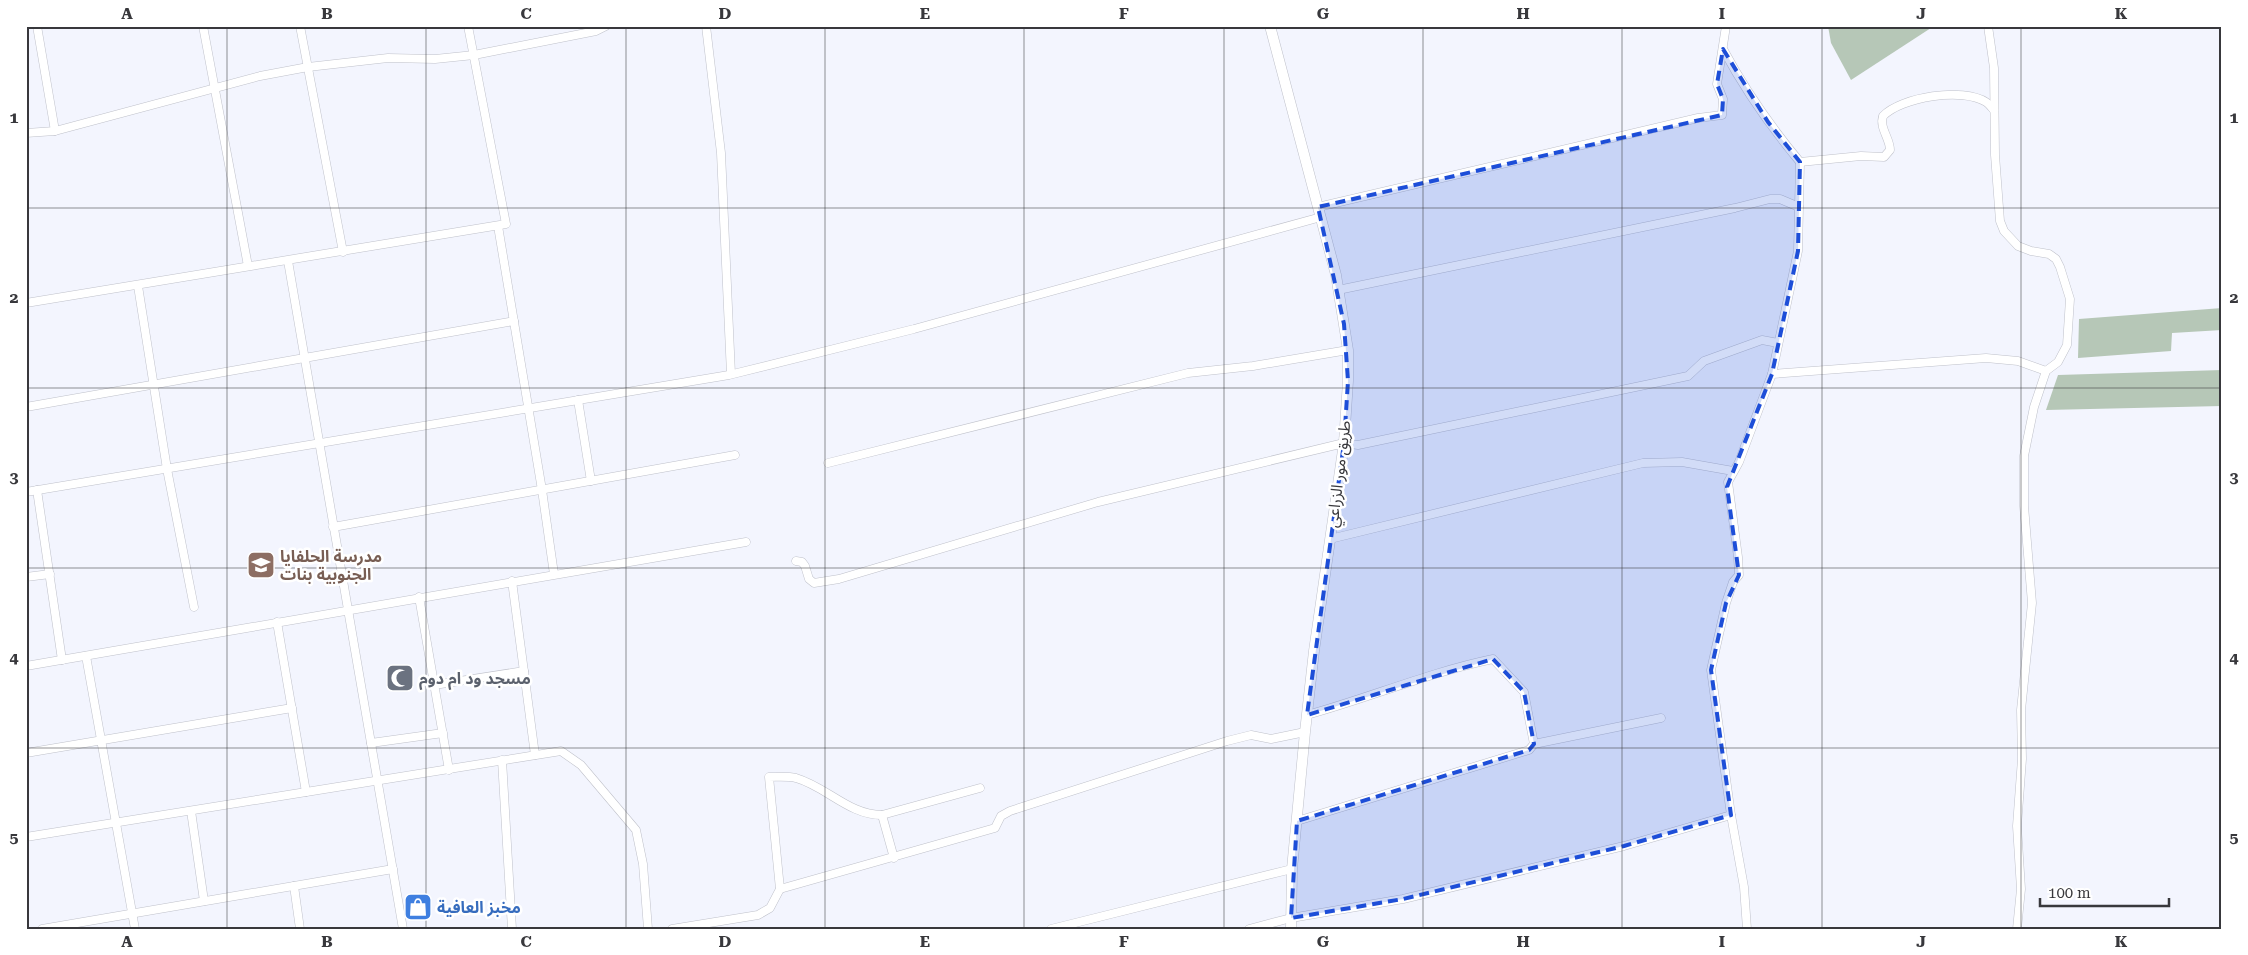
<svg xmlns="http://www.w3.org/2000/svg" width="2248" height="955" font-family="'Roboto Serif','Noto Sans Arabic',serif">
  <style>
    .green { fill: #b6c7b7 }
    .lines { fill: none; stroke-linecap: round; stroke-linejoin: round }
    .minor-casing { stroke: #bfc1ca; stroke-width: 9 }
    .tertiary-casing { stroke: #bfc1ca; stroke-width: 11 }
    .minor { stroke: #fff; stroke-width: 8 }
    .tertiary { stroke: #fff; stroke-width: 10 }
    .marked { fill: #1d4ed8; fill-opacity: 0.2; stroke: #1d4ed8; stroke-width: 4; stroke-dasharray: 10 6; stroke-linejoin: round }
    .grid { fill: none; stroke: #38383c; stroke-width: 1; stroke-opacity: 0.55 }
    .labels { text-anchor: middle; stroke-width: 5; stroke-linejoin: round; paint-order: stroke }
    .street-label { font-size: 16px; fill: #38383c; stroke: #fff }
    .education-label { font-size: 16px; font-weight: bold; fill: #785e54; stroke: #fff; text-anchor: start }
    .worship-label { font-size: 16px; font-weight: bold; fill: #5b616d; stroke: #fff; text-anchor: start }
    .shop-label { font-size: 16px; font-weight: bold; fill: #366cbe; stroke: #fff; text-anchor: start }
    .neatline { fill: none; stroke: #38383c; stroke-width: 2 }
    .grid-label { font-size: 16px; text-anchor: middle; font-weight: bold; fill: #38383c }
  </style>
  <rect width="100%" height="100%" fill="#f3f5fe"/>
  <g class="green">
    <polygon points="1828,26 1934,26 1851,80 1831,43"/>
    <polygon points="2222,308 2222,330 2172,333 2171,351 2078,358 2079,319"/>
    <polygon points="2222,370 2222,406 2046,410 2058,375"/>
  </g>
  <g class="lines">
    <defs>
      <g id="minor">
        <polyline points="37,26 55,131"/>
        <polyline points="203,26 248,266"/>
        <polyline points="300,26 343,252"/>
        <polyline points="706,26 721,153 731,374"/>
        <polyline points="1988,26 1994,68 1995,155 2000,221 2004,231 2018,246 2031,251 2049,254 2056,259 2060,267 2070,299 2067,345 2058,362 2046,371 2034,407 2024,456 2024,506 2032,603 2021,710 2022,759 2017,826 2021,889 2017,929"/>
        <path d="M1723,49C1745,90 1770,126 1800,162L1798,251L1772,374L1739,462L1728,482L1738,557L1739,575L1733,582L1726,603L1711,670L1731,815L1744,887L1747,929"/>
        <polyline points="26,133 55,131 260,76 308,67 388,58 435,59 474,55 596,31 606,26"/>
        <path d="M1800,162L1861,156L1884,157L1890,150C1890,138 1879,128 1883,116C1901,97 1963,87 1986,102C1989,104 1992,108 1994,110"/>
        <polyline points="1318,207 1698,118 1722,115 1723,99 1717,84 1726,26"/>
        <polyline points="498,226 542,490 554,574"/>
        <polyline points="288,261 403,929"/>
        <polyline points="138,286 167,469 194,607"/>
        <polyline points="1338,290 1735,208 1770,199 1780,199 1799,207"/>
        <polyline points="26,303 506,224 468,26"/>
        <polyline points="1772,374 1986,358 2018,361 2046,371"/>
        <polyline points="578,400 591,481"/>
        <polyline points="26,407 514,321"/>
        <polyline points="828,463 1188,373 1253,366 1348,350"/>
        <polyline points="37,490 62,660"/>
        <polyline points="26,492 729,375 914,329 1321,217"/>
        <polyline points="333,527 735,455"/>
        <polyline points="1330,539 1643,463 1682,462 1733,471"/>
        <polyline points="796,561 802,562 805,566 809,579 814,583 839,579 1098,502 1344,443 1358,445 1688,376 1704,361 1762,340 1778,343"/>
        <polyline points="26,577 50,574"/>
        <polyline points="512,581 535,755"/>
        <polyline points="419,597 449,770"/>
        <polyline points="277,622 306,792"/>
        <polyline points="86,656 135,929"/>
        <polyline points="26,666 746,542"/>
        <polyline points="434,685 524,671"/>
        <path d="M1307,715C1369,698 1430,672 1493,659L1524,692L1534,744"/>
        <polyline points="371,743 443,733"/>
        <polyline points="26,753 292,708"/>
        <polyline points="502,760 512,929"/>
        <polyline points="191,811 204,901"/>
        <polyline points="882,815 894,858"/>
        <polyline points="1297,821 1529,750 1534,744 1661,718"/>
        <polyline points="26,837 561,751 581,765 636,830 643,864 648,929"/>
        <polyline points="294,886 300,929"/>
        <polyline points="780,889 995,828 1001,816 1010,811 1227,741 1251,735 1271,739 1305,732"/>
        <polyline points="42,929 393,869"/>
        <path d="M672,929L758,915L770,908L780,889L769,777C778,777 787,776 796,778C827,787 849,815 882,815L980,788"/>
        <polyline points="1051,929 1292,869"/>
        <polyline points="1249,929 1291,918 1403,899 1624,846 1731,815"/>
      </g>
      <polyline id="tertiary" points="1270,26 1336,275 1348,350 1348,381 1344,443 1314,651 1305,732 1292,869 1291,929"/>
    </defs>
    <use href="#minor" class="minor-casing"/>
    <use href="#tertiary" class="tertiary-casing"/>
    <use href="#minor" class="minor"/>
    <use href="#tertiary" class="tertiary"/>
  </g>
  <path class="marked" d="M1723,49L1768,122L1800,162L1798,251L1772,374L1727,487L1739,575L1726,603L1711,670L1731,815L1624,846L1403,899L1291,918L1297,821L1529,750L1534,744L1524,692L1493,659L1307,715L1344,443L1348,381L1344,324L1318,207L1722,115L1723,99L1717,84Z"/>
  <path class="grid" d="M227,26V929M426,26V929M626,26V929M825,26V929M1024,26V929M1224,26V929M1423,26V929M1622,26V929M1822,26V929M2021,26V929M26,208H2222M26,388H2222M26,568H2222M26,748H2222"/>
  <defs>
    <symbol id="school-square" viewBox="-11 -11 22 22"><rect x="-9" y="-9" width="18" height="18" rx="4" fill="#8d6e63" stroke="#fff"/><path d="M0-5L7-2L0 1L-7-2ZM-4 1L0 2.5L4 1V4Q0 6-4 4Z" fill="#fff"/></symbol>
    <symbol id="mosque-square" viewBox="-11 -11 22 22"><rect x="-9" y="-9" width="18" height="18" rx="4" fill="#6b7280" stroke="#fff"/><path d="M3.5-4.9A6 6 0 1 0 3.5 4.9A5 5 0 1 1 3.5-4.9Z" fill="#fff"/></symbol>
    <symbol id="shop-square" viewBox="-11 -11 22 22"><rect x="-9" y="-9" width="18" height="18" rx="4" fill="#3f7fe0" stroke="#fff"/><path d="M-5-2.5h2.3a2.7 3.5 0 0 1 5.4 0H5L5.5 6h-11ZM-1.5-2.5h3a1.5 2.3 0 0 0-3 0Z" fill="#fff"/></symbol>
  </defs>
  <g fill-rule="evenodd">
    <use href="#school-square" x="245" y="549" width="32" height="32"/>
    <use href="#mosque-square" x="384" y="662" width="32" height="32"/>
    <use href="#shop-square" x="402" y="891" width="32" height="32"/>
  </g>
  <g class="labels">
    <g class="street-label">
      <text transform="translate(1338 474) rotate(-83)" y="6">طريق مور الزراعي</text>
    </g>
    <g class="education-label">
      <text x="280" y="562">مدرسة الحلفايا<tspan x="280" dy="18">الجنوبية بنات</tspan></text>
    </g>
    <g class="worship-label">
      <text x="419" y="684">مسجد ود ام دوم</text>
    </g>
    <g class="shop-label">
      <text x="437" y="913">مخبز العافية</text>
    </g>
  </g>
  <rect width="2248" height="955" fill="none" stroke="#ffffff" stroke-width="55"/>
  <path d="M2040 898v8h129v-8" fill="none" stroke="#38383c" stroke-width="2.5"/>
  <text x="2048" y="898" font-size="15" fill="#38383c" stroke="#ffffff" stroke-width="4" paint-order="stroke">100 m</text>
  <rect x="28" y="28" width="2192" height="900" class="neatline"/>
  <g class="grid-label">
    <text x="127" y="19">A</text>
    <text x="327" y="19">B</text>
    <text x="526" y="19">C</text>
    <text x="725" y="19">D</text>
    <text x="925" y="19">E</text>
    <text x="1124" y="19">F</text>
    <text x="1323" y="19">G</text>
    <text x="1523" y="19">H</text>
    <text x="1722" y="19">I</text>
    <text x="1921" y="19">J</text>
    <text x="2121" y="19">K</text>
    <text x="14" y="123">1</text>
    <text x="2234" y="123">1</text>
    <text x="14" y="303">2</text>
    <text x="2234" y="303">2</text>
    <text x="14" y="483">3</text>
    <text x="2234" y="483">3</text>
    <text x="14" y="663">4</text>
    <text x="2234" y="663">4</text>
    <text x="14" y="843">5</text>
    <text x="2234" y="843">5</text>
    <text x="127" y="947">A</text>
    <text x="327" y="947">B</text>
    <text x="526" y="947">C</text>
    <text x="725" y="947">D</text>
    <text x="925" y="947">E</text>
    <text x="1124" y="947">F</text>
    <text x="1323" y="947">G</text>
    <text x="1523" y="947">H</text>
    <text x="1722" y="947">I</text>
    <text x="1921" y="947">J</text>
    <text x="2121" y="947">K</text>
  </g>
</svg>
